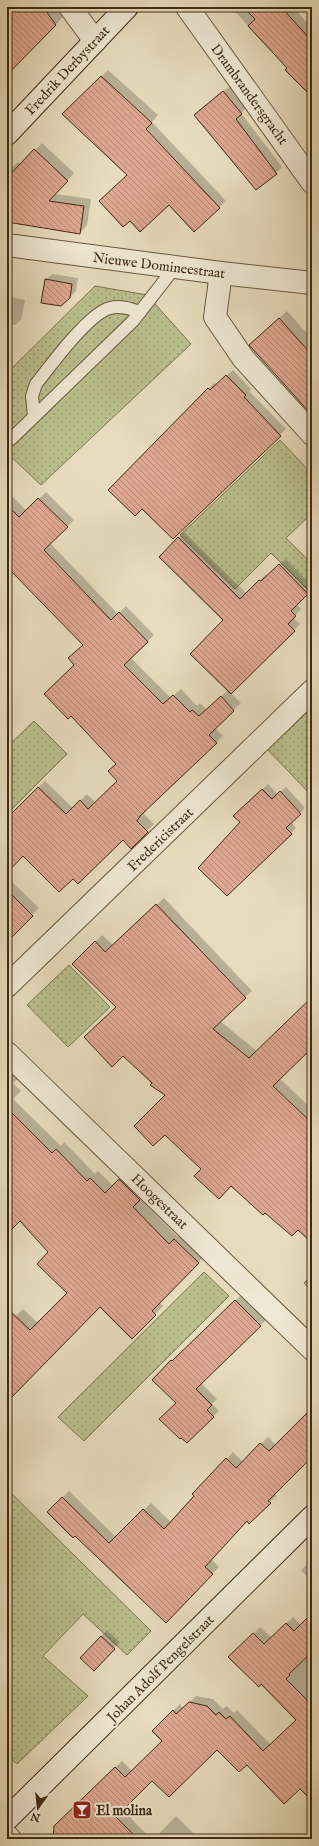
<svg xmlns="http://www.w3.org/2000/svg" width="319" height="1846" font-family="'IM FELL English',serif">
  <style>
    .grass { fill: url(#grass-dots); stroke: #7d7550 }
    .shadow { fill: #0003 }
    .building { fill: url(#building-back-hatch); stroke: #402b12 }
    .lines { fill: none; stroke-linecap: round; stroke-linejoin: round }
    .service-casing { stroke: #6a573d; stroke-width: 14 }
    .minor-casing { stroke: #6a573d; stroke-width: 24 }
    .tertiary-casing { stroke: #6a573d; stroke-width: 24 }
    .secondary-casing { stroke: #402b12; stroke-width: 24 }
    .service { stroke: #efe8d4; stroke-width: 12 }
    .minor { stroke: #efe8d4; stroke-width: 22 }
    .tertiary { stroke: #efe8d4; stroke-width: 22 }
    .secondary { stroke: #efe8d4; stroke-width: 22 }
    .labels { text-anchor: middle; stroke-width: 4; stroke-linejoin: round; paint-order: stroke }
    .street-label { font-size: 14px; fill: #402b12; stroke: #efe8d4 }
    .poi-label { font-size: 14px; font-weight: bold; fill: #402b12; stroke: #efe8d4; text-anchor: start }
  </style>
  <defs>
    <pattern id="grass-dots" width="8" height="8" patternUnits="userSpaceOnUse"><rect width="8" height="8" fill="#babf8e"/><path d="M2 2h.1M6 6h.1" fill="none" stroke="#999b73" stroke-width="1.8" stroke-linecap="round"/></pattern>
    <pattern id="building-back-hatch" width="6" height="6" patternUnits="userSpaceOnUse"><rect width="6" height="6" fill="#dea791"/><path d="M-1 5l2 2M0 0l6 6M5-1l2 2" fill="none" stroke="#b58875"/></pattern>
  </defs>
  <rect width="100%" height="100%" fill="#e7dcbd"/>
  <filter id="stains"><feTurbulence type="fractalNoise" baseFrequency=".005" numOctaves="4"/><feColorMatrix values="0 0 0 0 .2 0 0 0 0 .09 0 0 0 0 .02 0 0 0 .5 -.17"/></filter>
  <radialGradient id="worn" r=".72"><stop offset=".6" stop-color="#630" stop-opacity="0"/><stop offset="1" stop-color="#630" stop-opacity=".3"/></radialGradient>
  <g class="grass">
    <polygon points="95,286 147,295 191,344 41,485 7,453 7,373"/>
    <polygon points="280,440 312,474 312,513 286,538 312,564 312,594 271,553 235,589 180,535"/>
    <polygon points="312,703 312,796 266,748"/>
    <polygon points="34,721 67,754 7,814 7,747"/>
    <polygon points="69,965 110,1007 68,1047 27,1005"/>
    <polygon points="204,1272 229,1296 84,1441 58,1417"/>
    <polygon points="312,1275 312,1292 304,1283"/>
    <polygon points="7,1489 151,1631 127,1655 83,1614 43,1656 88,1696 17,1764 7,1755"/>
  </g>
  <g class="shadow">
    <polygon points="7,7 56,7 63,17 7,73"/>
    <polygon points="231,7 295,7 294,8 312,28 312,96"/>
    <polygon points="108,70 158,115 152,122 226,201 194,231 169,203 128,174 64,114"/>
    <polygon points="230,86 247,107 241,113 282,167 276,173 201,109"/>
    <polygon points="312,103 312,116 306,110"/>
    <polygon points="42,143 74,173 55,194 91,199 87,225 80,233 7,222 7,172 18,162 21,165"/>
    <polygon points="52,274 78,278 76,291 61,305 46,280"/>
    <polygon points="7,296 25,300 21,320 15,325 7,323"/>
    <polygon points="287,311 312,339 312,414 250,345"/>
    <polygon points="7,357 13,363 7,369"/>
    <polygon points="233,370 251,389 249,391 286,429 213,500 142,508 110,490 214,383 217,385"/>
    <polygon points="7,458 12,463 7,467"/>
    <polygon points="7,491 27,511 46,492 74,520 50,543 118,614 126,606 154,635 131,658 171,698 181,689 197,706 200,703 207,710 228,690 224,620 160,557 184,532 247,594 266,574 267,576 286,559 312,586 312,589 296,604 301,609 293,618 300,624 231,693 241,703 215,727 223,736 147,809 144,814 154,824 131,847 123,839 73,878 23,854 7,872 7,819 45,781 73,808 87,794 96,803 118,781 117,763 75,665 84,645 11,570 7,574"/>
    <polygon points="268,784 278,794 286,787 305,808 291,822 296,828 227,895 241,822 235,816"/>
    <polygon points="7,877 39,908 7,940"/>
    <polygon points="164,898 252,991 220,1021 257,1051 312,998 312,1047 279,1078 312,1109 312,1241 299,1229 232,1185 202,1169 167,1095 153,1083 117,1007 74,964 102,935 113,945"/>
    <polygon points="7,1061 20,1077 13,1083 21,1091 13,1099 61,1146 64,1142 95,1174 98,1171 113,1186 127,1172 147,1191 140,1199 178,1237 182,1232 206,1255 159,1302 163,1306 132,1337 100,1305 7,1401 7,1325 23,1309 38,1323 69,1293 50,1252 20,1220 7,1233"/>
    <polygon points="241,1295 266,1320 201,1383 217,1399 212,1404 219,1411 187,1442 177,1403 153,1380 178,1355 179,1356"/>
    <polygon points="312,1410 312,1456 274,1493 277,1496 247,1520 211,1559 219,1567 166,1621 75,1534 48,1512 69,1491 116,1537 151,1503 171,1522 233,1452 243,1462 268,1437 276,1445"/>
    <polygon points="312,1560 312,1582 301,1570"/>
    <polygon points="312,1614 312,1800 300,1787 217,1748 152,1780 122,1809 151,1839 63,1839 53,1828 122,1761 132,1771 163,1741 153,1731 180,1704 183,1708 196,1696 213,1699 223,1709 227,1706 234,1713 237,1710 271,1745 298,1720 261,1683 230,1657 260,1627 272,1638 293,1617 301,1625"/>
    <polygon points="107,1630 120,1642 100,1664 101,1636"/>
    <polygon points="176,1816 199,1839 154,1839"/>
  </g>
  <g class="building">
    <polygon points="7,7 43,7 56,25 7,75"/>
    <polygon points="243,7 281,7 312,41 312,97 285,70 287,68 248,26 255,19"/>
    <polygon points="101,76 152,123 146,129 220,208 194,232 169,205 140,232 130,221 123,227 99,201 127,175 62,114"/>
    <polygon points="223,91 242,114 236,119 277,174 256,190 194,115"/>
    <polygon points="34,149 68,181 49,201 84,206 80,234 7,222 7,178"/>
    <polygon points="45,279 72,284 70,298 61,306 41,303"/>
    <polygon points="279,318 312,355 312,415 249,345"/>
    <polygon points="226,375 246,395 244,397 281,436 173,539 142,509 135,516 108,490 208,388 210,390"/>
    <polygon points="38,498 68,527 44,550 111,620 119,612 148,642 124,665 163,704 173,695 190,712 192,710 199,716 221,696 234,711 209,735 217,743 140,816 137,821 148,832 131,849 123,840 78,884 73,879 59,892 23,856 7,873 7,818 38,787 66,814 80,800 88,809 117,781 108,771 116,764 71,716 68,719 44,694 74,665 68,658 83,645 7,567 7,505 19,517"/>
    <polygon points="178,537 240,599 259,580 261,581 279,564 308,594 291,611 296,616 288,624 295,631 231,694 190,654 223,620 159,557"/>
    <polygon points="262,789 272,799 280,791 301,814 286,828 292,834 227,896 198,868 240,822 233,816"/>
    <polygon points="7,890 33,916 7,942"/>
    <polygon points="156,904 246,998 213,1029 249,1058 312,997 312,1048 273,1086 312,1123 312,1243 298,1230 292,1236 265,1213 263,1215 231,1186 219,1199 194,1176 201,1169 165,1135 153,1146 134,1126 165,1095 150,1085 152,1083 123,1056 112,1067 84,1037 116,1007 72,964 95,941 105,952"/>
    <polygon points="7,1108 52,1153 56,1149 87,1181 90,1178 105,1193 119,1179 140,1200 133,1207 169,1244 174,1239 199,1263 152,1311 156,1315 132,1339 100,1307 7,1402 7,1308 30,1330 67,1293 37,1264 48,1252 20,1221 7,1234"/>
    <polygon points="235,1300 261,1326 196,1389 212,1405 207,1410 214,1417 187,1443 181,1438 180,1439 159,1419 176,1403 152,1380 171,1360 172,1361"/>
    <polygon points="312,1408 312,1457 268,1501 271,1503 249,1524 247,1521 205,1567 213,1574 166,1623 75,1536 73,1538 47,1512 62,1497 109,1543 143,1509 164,1529 194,1496 192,1494 226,1458 236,1468 260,1443 269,1451"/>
    <polygon points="312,1613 312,1652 289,1674 290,1675 286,1679 312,1705 312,1801 300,1789 284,1804 247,1765 239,1772 217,1750 169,1797 152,1781 116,1817 138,1839 53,1839 54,1826 115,1767 125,1777 162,1741 152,1731 173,1710 176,1714 189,1702 207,1706 216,1715 219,1712 226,1719 230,1716 263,1751 296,1720 261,1684 259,1687 228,1657 253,1633 264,1644 286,1623 294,1631"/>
    <polygon points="101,1636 115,1649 94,1671 80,1658"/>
  </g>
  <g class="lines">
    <defs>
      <g id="service">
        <path d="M34,416L32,396L36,384C51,365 88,314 110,308C120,305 131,309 140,312"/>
        <polyline points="11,439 133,321 175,267"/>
      </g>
      <g id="minor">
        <polyline points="70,7 95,41"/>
        <polyline points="187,7 312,182"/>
        <polyline points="7,245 221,273 312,283"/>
        <polyline points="221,273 215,317 243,358 312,434"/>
        <polyline points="7,986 312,691"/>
        <polyline points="7,1053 312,1349"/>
      </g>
      <polyline id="tertiary" points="7,1836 10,1839"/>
      <g id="secondary">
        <polyline points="7,134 127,7"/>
        <polyline points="7,1819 312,1517"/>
      </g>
    </defs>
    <use href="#service" class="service-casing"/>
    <use href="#minor" class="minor-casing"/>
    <use href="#tertiary" class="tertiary-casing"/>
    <use href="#secondary" class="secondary-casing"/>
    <use href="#service" class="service"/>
    <use href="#minor" class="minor"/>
    <use href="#tertiary" class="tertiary"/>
    <use href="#secondary" class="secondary"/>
  </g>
  <defs>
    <symbol id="bar-square" viewBox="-11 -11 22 22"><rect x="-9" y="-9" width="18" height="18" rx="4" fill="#8f2418" stroke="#efe8d4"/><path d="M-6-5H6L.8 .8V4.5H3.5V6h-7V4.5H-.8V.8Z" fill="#fff"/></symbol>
  </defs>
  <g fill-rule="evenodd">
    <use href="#bar-square" x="71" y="1799" width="22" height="22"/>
  </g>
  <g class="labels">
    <g class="street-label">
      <text transform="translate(67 70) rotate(-47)" y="5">Fredrik Derbystraat</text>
      <text transform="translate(250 94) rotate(54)" y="5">Drambrandersgracht</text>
      <text transform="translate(159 265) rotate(7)" y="5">Nieuwe Domineestraat</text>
      <text transform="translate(160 839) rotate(-44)" y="5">Fredericistraat</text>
      <text transform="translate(160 1201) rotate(44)" y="5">Hoogestraat</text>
      <text transform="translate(160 1668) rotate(-45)" y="5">Johan Adolf Pengelstraat</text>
    </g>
    <g class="poi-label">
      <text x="96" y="1815">El molina</text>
    </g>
  </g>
  <rect width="319" height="1846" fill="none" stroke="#e7dcbd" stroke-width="24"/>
  <rect x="8" y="8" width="303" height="1830" fill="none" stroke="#402b12" stroke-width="2"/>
  <rect x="12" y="12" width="295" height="1822" fill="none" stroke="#402b12"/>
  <g transform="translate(38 1808) rotate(195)" stroke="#efe8d4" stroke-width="3" paint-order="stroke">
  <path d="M0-3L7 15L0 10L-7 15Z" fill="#402b12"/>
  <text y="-6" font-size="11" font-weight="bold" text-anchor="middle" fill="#402b12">N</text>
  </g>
  <rect width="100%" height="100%" filter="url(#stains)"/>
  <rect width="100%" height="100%" fill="url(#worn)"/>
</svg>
